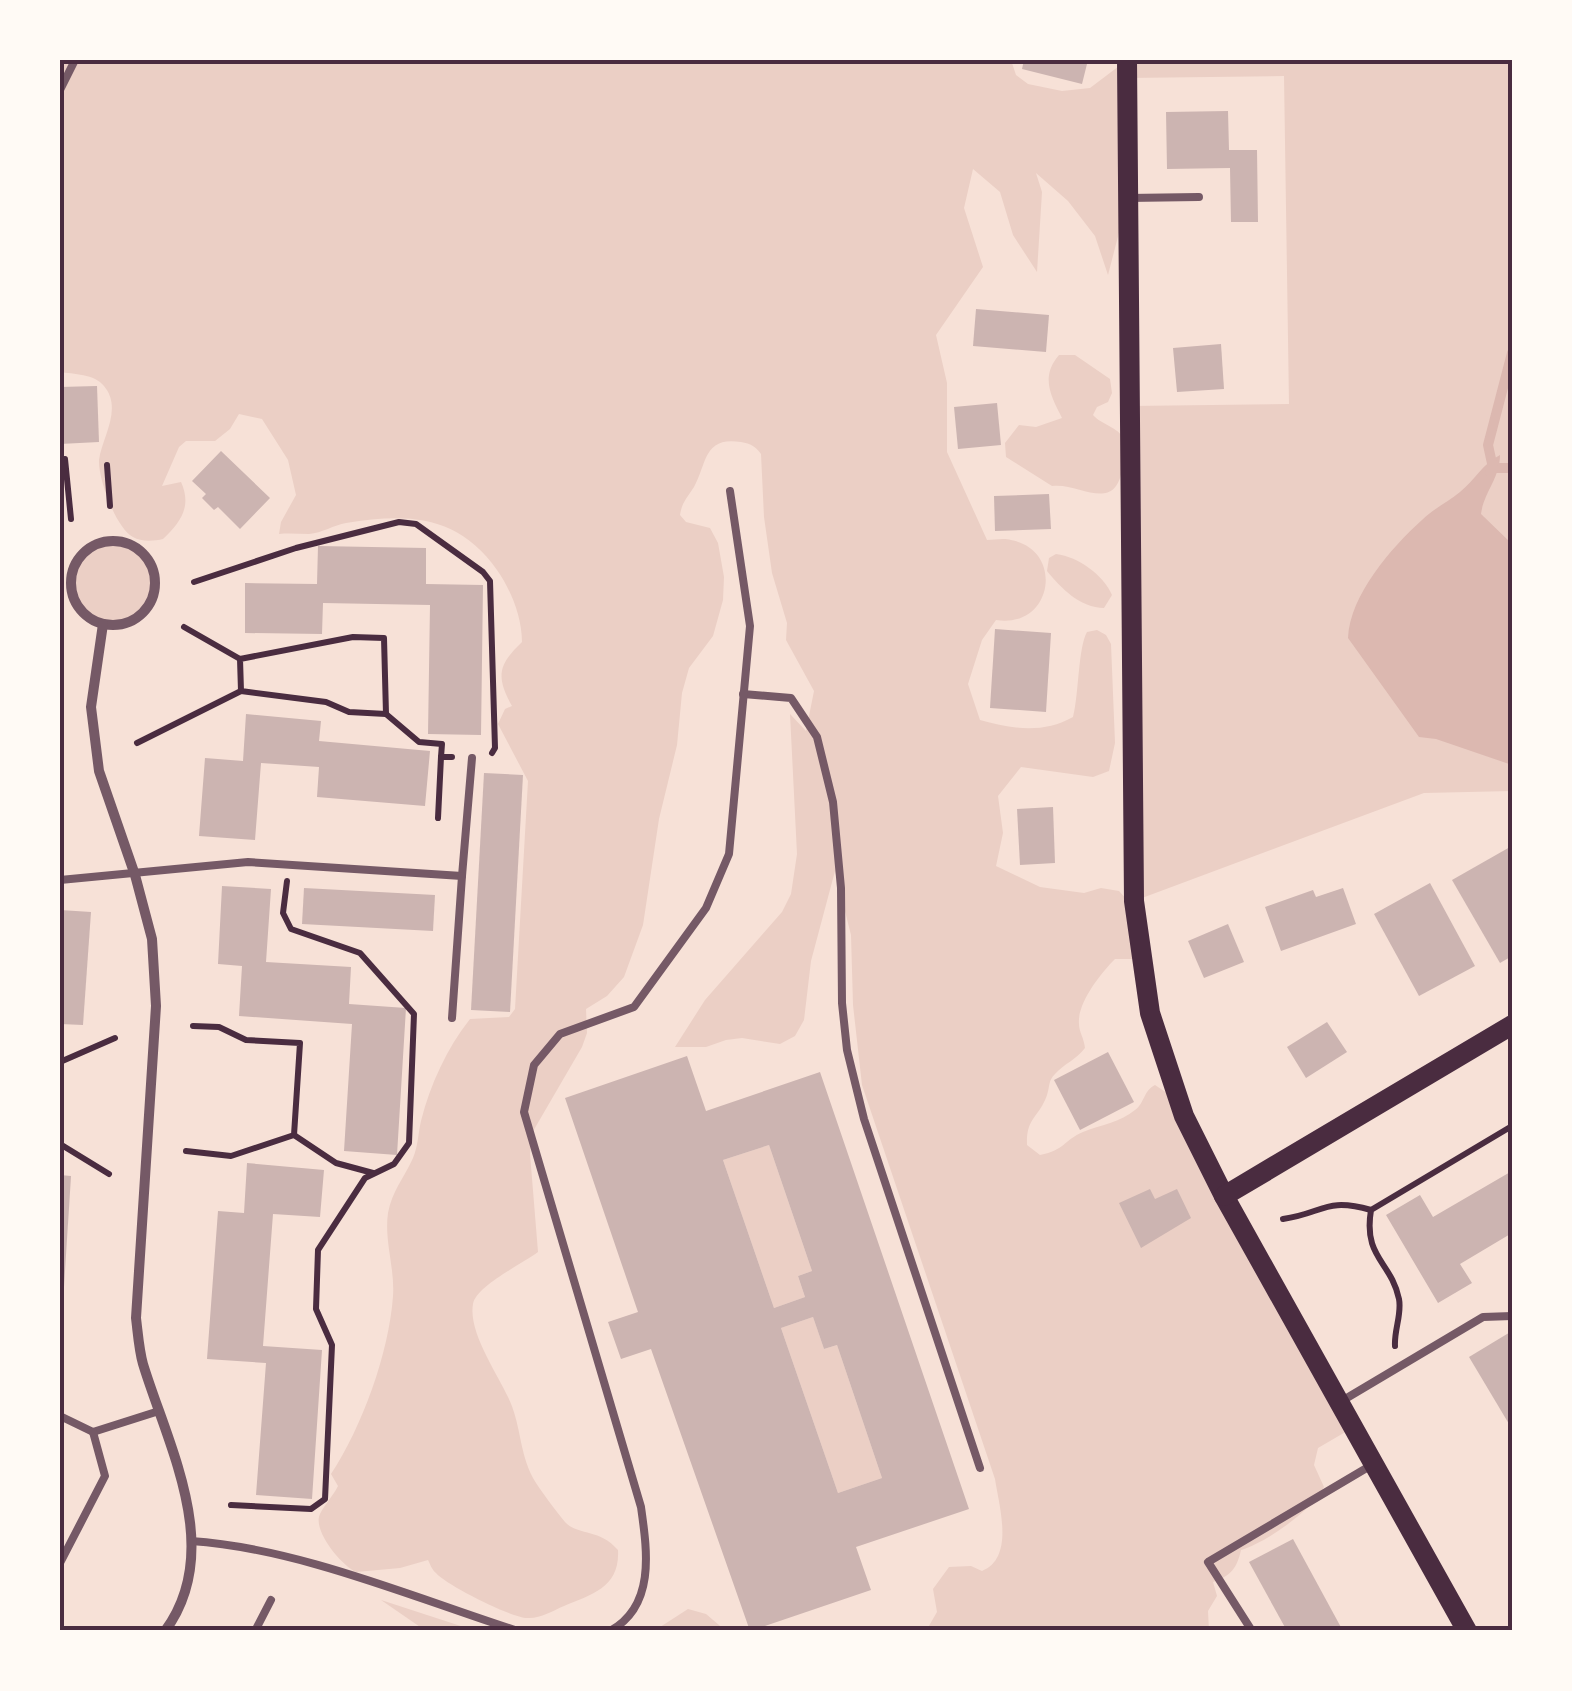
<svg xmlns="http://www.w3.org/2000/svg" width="1572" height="1691" font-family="Cabin,sans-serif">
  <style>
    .green { fill: #ebcfc5 }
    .water { fill: #dcb8b0 }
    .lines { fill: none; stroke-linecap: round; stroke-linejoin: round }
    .stream { stroke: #dcb8b0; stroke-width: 10 }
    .building { fill: #ccb4b1; fill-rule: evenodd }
    .path { stroke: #4a2c40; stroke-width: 6 }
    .service { stroke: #755966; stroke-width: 8 }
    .minor { stroke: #755966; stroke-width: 10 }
    .secondary { stroke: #4a2c40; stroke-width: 20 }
    .neatline { fill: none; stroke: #4a2c40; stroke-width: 4 }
  </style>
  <rect width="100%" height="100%" fill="#f7e1d7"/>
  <g class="green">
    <path d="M60,60H1011L1016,75L1028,84L1062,91L1090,88L1127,60H1512V791L1424,793L1134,901L1131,406L1289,404L1284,76L1127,78L1128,198L1108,275L1095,236L1068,201L1036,173L1042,192L1037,272L1013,235L1000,192L973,169L964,208L983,267L936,335L947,383V452L987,540C994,540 1004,538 1011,540C1065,550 1053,629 996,620L982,640L968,684L980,720C1012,729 1043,734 1073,717C1079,694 1078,648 1087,632L1097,630L1106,635L1111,644L1115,743L1109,771L1093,777L1021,767L998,796L1003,833L996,866L1040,887L1084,893L1101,888L1119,891L1130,903L1137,959H1115C1101,973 1077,1003 1079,1024C1079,1032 1084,1038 1085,1048C1076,1060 1065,1063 1055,1074C1048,1081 1050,1086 1047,1095C1039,1118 1026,1117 1027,1145L1040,1155C1065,1150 1064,1140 1083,1132C1100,1125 1121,1122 1135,1110C1145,1103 1143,1091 1155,1085L1176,1099L1354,1427L1318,1448L1314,1465L1324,1487C1311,1511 1267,1542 1241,1550C1237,1568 1231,1576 1213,1582L1217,1596L1208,1611L1209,1631H926L937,1612L933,1589L949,1567L971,1566L982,1571C1015,1558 999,1506 995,1479L862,1085L853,1005L851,935L835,871L811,961L804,1020L795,1036L780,1044L742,1038L726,1040L706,1047H675L705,1000L782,912L791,894L797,854L790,714L806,731L814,691L786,640L787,623L772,573L764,517L761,454C755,446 751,444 741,442C703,436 707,464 694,487C687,498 682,502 680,515L686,522L710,528L718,543L724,577L723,600L713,636L689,668L682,693L677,745L659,819L643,925L624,977L607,996L586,1009L587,1033L582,1047L532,1133L530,1154L538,1252C522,1264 476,1286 473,1304C468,1332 497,1373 508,1397C521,1423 519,1452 533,1478C540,1490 556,1511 565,1522C578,1536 599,1528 618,1550C620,1587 593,1594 564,1606C552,1611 540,1619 527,1618C512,1618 446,1585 436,1573C432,1570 430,1564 428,1560L400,1568L356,1572C341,1565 312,1530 320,1514C325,1504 333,1496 338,1486L331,1474C362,1427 389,1353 393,1296C395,1268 384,1241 388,1213C392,1191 404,1178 413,1158C418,1146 418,1134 421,1121C430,1085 447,1048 470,1019L509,1017L515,1009L528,781L498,724L505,709L512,706C495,676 499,664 522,642C522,617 511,590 497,570C458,515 409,513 346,523C334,525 322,533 309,534C299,534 289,533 279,534L281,522L296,495L288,460L262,419L239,414L230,429L215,441H186L179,447L162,486L181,482C192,506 181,522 163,539C154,541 141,542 133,537C116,528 98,479 99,460C102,437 123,409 104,386C95,374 73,374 60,372Z"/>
    <path d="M1059,355H1075L1110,379L1112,393L1108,402L1097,407L1093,415C1102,425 1118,427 1124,439C1129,447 1124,460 1122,470C1114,514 1079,482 1052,486L1006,457L1005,443L1019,425L1036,427L1062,418C1051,396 1040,377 1059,355Z"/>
    <circle cx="113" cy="583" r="42"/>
    <path d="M1056,554C1079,557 1103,575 1112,595L1104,608C1080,608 1061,588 1047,571L1049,558Z"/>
    <polygon points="769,1145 812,1271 798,1276 805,1297 774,1308 723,1160"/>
    <polygon points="813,1317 824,1349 837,1345 882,1478 838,1493 781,1328"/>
    <polygon points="381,1600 476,1631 426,1631"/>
    <polygon points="688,1609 706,1614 726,1631 654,1631"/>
  </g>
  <path class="water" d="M1500,455C1500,478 1484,492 1481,514L1512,544V765L1436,739L1419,737L1348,638C1350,595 1391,548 1422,520C1433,509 1448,502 1460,492C1475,480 1482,464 1500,455Z"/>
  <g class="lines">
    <g class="stream">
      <polyline points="1493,468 1512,468"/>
      <polyline points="1490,472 1493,468 1488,445 1512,353"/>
    </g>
  </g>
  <g class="building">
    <polygon points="1024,60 1088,60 1082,84 1022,69"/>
    <polygon points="1228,111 1229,150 1257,150 1258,222 1231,222 1230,168 1167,169 1166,112"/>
    <polygon points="976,309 1049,315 1046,352 973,346"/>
    <polygon points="1221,344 1224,389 1177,392 1173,348"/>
    <polygon points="97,386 99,442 60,444 60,387"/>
    <polygon points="997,403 1001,445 958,449 954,407"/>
    <polygon points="221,451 270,498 240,529 218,507 214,510 202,498 206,494 192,481"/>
    <polygon points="1049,494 1051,529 995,531 994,496"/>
    <polygon points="318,546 426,548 426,584 483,585 481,735 428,734 430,605 323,603 322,634 245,633 245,583 317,584"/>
    <polygon points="995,629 1051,633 1046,712 990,708"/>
    <polygon points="246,714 321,721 319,741 430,751 425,806 317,797 319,767 261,763 255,840 199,836 205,758 243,761"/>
    <polygon points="484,773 523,775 510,1012 471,1010"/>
    <polygon points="1053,807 1055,863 1020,865 1017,809"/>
    <polygon points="1510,847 1512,956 1500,963 1452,880"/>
    <polygon points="1430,883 1475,966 1419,996 1374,914"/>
    <polygon points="222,886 271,889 266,962 351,967 349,1004 406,1008 397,1155 344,1151 352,1024 239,1016 242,966 218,964"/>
    <polygon points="304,888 435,895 433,931 302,924"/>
    <polygon points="1343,888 1356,924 1281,951 1265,907 1313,890 1316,897"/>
    <polygon points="60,910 91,912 83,1025 60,1024"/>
    <polygon points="1228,924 1244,962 1204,978 1188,941"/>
    <polygon points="1327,1022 1347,1052 1306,1078 1287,1047"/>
    <polygon points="1108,1052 1134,1102 1080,1130 1054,1080"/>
    <path d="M687,1056L706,1111L820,1072L969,1509L856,1547L871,1590L750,1631L651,1349L621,1359L608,1322L638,1312L565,1098ZM769,1145L812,1271L798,1276L805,1297L774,1308L723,1160ZM813,1317L824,1349L837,1345L882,1478L838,1493L781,1328Z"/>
    <polygon points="247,1163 324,1170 320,1217 273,1214 263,1346 322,1350 312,1499 256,1495 266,1363 207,1359 218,1211 244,1213"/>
    <polygon points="1512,1171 1512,1233 1460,1264 1472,1283 1438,1303 1386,1215 1420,1195 1433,1217"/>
    <polygon points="60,1175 71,1176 63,1303 60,1303"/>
    <polygon points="1150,1189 1155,1199 1177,1189 1191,1218 1141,1248 1119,1203"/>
    <polygon points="1512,1331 1512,1429 1469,1357"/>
    <polygon points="1293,1539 1343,1631 1287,1631 1249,1562"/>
  </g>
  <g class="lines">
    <g class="path">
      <polyline points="65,459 71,519"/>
      <polyline points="107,465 110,506"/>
      <polyline points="194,582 296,548 399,522 416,524 483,572 490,581 495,748 492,753"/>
      <polyline points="184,627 240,659 241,691 326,702 349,712 386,714 384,638 353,637 240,659"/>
      <polyline points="386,714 419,742 442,744 441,757"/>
      <polyline points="137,743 241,691"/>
      <polyline points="438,818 441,757 452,757"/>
      <polyline points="60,1062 115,1038"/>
      <polyline points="294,1135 336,1163 373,1173"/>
      <polyline points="60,1144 109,1174"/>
      <polyline points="186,1151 231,1156 294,1135 300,1043 246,1040 219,1027 193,1026"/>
      <path d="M1283,1219C1324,1213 1325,1197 1371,1210"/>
      <path d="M1395,1346C1394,1330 1402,1314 1399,1299C1391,1261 1363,1258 1371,1210L1512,1126"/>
      <polyline points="231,1505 311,1509 325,1499 332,1345 316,1309 318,1250 365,1178 394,1164 409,1143 414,1014 360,953 291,929 283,913 287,881"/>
    </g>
    <g class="service">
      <polyline points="60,90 75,60"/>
      <polyline points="1128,198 1199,197"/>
      <polyline points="743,694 791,698 817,737 833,802 841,888 842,1003 847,1050 864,1119 980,1468"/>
      <polyline points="60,880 248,862 462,876 472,758"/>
      <polyline points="452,1018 462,876"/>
      <polyline points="1340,1402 1483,1317 1512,1316"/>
      <polyline points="60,1416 93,1432 159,1411"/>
      <path d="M191,1541C298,1548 415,1598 518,1631"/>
      <polyline points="60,1563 105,1476 93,1432"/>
      <polyline points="255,1631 271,1600"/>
      <path d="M610,1631C656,1606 647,1550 641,1507L524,1112L534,1065L560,1034L634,1007L706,908L729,854L750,626L730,491"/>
      <polyline points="1252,1631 1208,1562 1370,1466"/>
    </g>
    <g class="minor">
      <circle cx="113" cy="583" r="42"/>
      <path d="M103,624L91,707L99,771L135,875L152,939L156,1006L136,1318C138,1334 139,1350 143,1364C168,1446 225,1550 165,1631"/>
    </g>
    <g class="secondary">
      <polyline points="1127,60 1134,901 1150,1013 1184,1116 1224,1196 1467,1631"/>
      <polyline points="1224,1196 1512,1025"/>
    </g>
  </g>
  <rect width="1572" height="1691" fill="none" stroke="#fffaf5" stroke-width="125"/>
  <rect x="62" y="62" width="1448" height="1566" class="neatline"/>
</svg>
